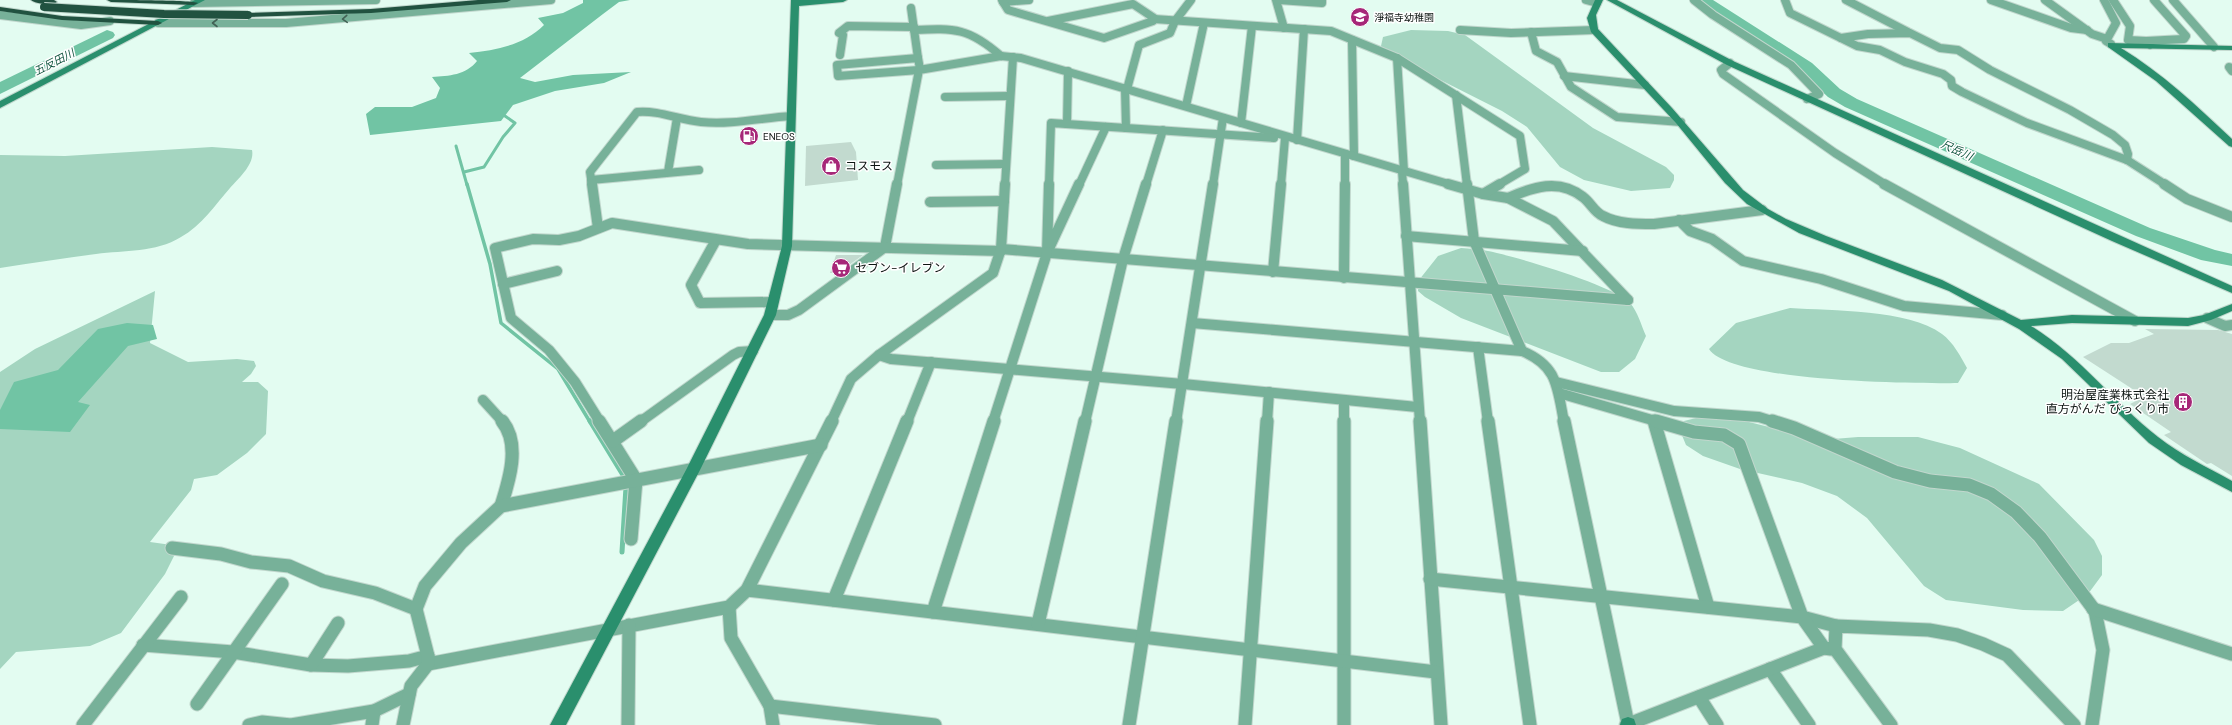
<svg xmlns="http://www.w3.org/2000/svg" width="2232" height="725" font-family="'DM Sans','Noto Sans JP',sans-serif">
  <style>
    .green { fill: #a4d5c0 }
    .water { fill: #71c4a4 }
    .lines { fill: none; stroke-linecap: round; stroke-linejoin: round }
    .stream-far2 { stroke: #71c4a4; stroke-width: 3 }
    .stream-far1 { stroke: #71c4a4; stroke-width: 3.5 }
    .stream { stroke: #71c4a4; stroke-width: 5 }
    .river { fill: #71c4a4; fill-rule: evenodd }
    .building { fill: #c2dacf }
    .street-far2-casing { stroke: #c1d7cd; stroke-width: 10 }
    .street-far1-casing { stroke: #c1d7cd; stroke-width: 12 }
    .street-casing { stroke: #c1d7cd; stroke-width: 15 }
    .secondary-casing { stroke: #c1d7cd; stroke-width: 2 }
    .highway-casing { stroke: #c1d7cd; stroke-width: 2 }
    .street-far2 { stroke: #77b199; stroke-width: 8 }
    .street-far1 { stroke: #77b199; stroke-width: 10 }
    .street { stroke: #77b199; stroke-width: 13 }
    .secondary { fill: #2a8f6d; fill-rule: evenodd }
    .highway { fill: #215240; fill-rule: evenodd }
    .highway-bridge-casing { stroke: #c1d7cd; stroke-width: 10; stroke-linecap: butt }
    .highway-bridge { stroke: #215240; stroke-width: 8 }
    .oneway { stroke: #426255 }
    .labels { text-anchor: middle; stroke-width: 3; stroke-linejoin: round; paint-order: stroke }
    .far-poi-label { font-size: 10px; fill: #0c1411; stroke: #fff; text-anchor: start }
    .far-water-label { font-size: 11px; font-style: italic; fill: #10543e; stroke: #fff }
    .poi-label { font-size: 12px; fill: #0c1411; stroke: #fff; text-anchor: start }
  </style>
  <rect width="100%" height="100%" fill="#e3fcf1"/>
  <g class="green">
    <polygon points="1411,30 1448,31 1465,35 1593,128 1666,167 1674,175 1674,180 1670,188 1631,191 1584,180 1560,167 1527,127 1502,111 1385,52 1381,46 1383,37"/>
    <path d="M212,147L252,150C255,164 239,178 230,188C216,204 201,226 181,237C155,253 125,250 96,254C64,258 32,263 0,268V155L65,156Z"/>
    <path d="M1461,248C1470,249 1479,249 1488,251C1514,256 1615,286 1630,303C1638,312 1641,325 1646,336L1635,359L1619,372H1601L1461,318L1425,297L1418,291L1419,280L1438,256Z"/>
    <polygon points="155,291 150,343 188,362 237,359 254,361 256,366 251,374 242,382 258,382 268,391 266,434 247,453 217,475 194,479 191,490 150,542 179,546 165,574 121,633 90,646 16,652 0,669 0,372 35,349"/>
    <path d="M1790,308C1832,311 1908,309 1942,334C1953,342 1961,357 1967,368L1958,383C1917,384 1730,382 1709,349L1736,323Z"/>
    <polygon points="1704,416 1737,419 1821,440 1858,437 1918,437 1960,448 2039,484 2094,540 2102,556 2102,575 2088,594 2063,611 2023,610 1946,600 1924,586 1867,518 1837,496 1802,483 1740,469 1703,456 1686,445 1681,433 1684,421"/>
  </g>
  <g class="water">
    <path d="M583,0H630L619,2L603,14L520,78L535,82L573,75L631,72L604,83L555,91L513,105L501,121L370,135L366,114L375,107H412L436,98L440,88L432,77C449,76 466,75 477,61L469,53C497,50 524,45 544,25L538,18L563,13L583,3Z"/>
    <polygon points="127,323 153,325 157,339 128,346 78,402 90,405 70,432 0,429 0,410 14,382 58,370 98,329"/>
  </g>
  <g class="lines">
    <g class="stream-far2">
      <polyline points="456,146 467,185"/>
      <polyline points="464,172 484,167 503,137 515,123 505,116"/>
    </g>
    <polyline class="stream-far1" points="467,184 490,264 501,323 558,369 590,422"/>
    <polyline class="stream" points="590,421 623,475 626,487 622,552"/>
    <g class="river">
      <polygon points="1694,0 1713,0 1812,63 1840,89 1857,99 2150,228 2215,250 2232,254 2232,266 2201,260 2136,236 1845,107 1828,97 1800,71"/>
      <polygon points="107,30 113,32 115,35 113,38 0,94 0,82"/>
    </g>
  </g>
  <g class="building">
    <polygon points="851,142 856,152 858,180 805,186 806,146"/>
    <polygon points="836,255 863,255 838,273 830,273"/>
    <polygon points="2145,329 2218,330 2232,334 2232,476 2211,463 2207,464 2164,435 2171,432 2130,404 2138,400 2128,394 2134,390 2083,357 2111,343 2129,343 2154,334"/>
  </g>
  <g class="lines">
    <defs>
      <g id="street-far2">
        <polyline points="1002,0 1003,2 1029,0"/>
        <polyline points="1276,0 1284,28"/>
        <polyline points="1279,0 1322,3 1322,0"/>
        <polyline points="1586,0 1597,3"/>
        <polyline points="1694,0 1713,15 1791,65 1819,94 1807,99"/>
        <polyline points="1785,0 1790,13 1857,46 1880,50 1905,62 1943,74 1951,80 1952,86 1962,92 2027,123 2127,160 2166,185"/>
        <polyline points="1846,0 1908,32"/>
        <polyline points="1991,0 2071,28 2087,30"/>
        <polyline points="2045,0 2092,34 2107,39"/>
        <polyline points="2104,0 2116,23 2106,41 2111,44"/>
        <polyline points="2113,0 2130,26 2128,40 2146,41 2150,45"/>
        <polyline points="2173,0 2214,47"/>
        <polyline points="1003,2 1008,10 1104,38 1153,21 1154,18 1133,4 1048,21"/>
        <polyline points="194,3 376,0"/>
        <polyline points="911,8 918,58"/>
        <polyline points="0,15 81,25 110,21"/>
        <polyline points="1154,19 1331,31 1397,58 1520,136 1525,169 1498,185"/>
        <polyline points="158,23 286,23 551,0"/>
        <path d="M914,30C955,28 969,28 1001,56"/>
        <polyline points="1460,30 1511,33 1594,30"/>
        <polyline points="1531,32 1536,51 1557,62 1571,87 1617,117 1681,122"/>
        <polyline points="1841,38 1868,34 1910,33 1940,48 1958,50 1990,70 2070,110 2113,135 2125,145 2128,154 2127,160"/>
        <polyline points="1352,40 1354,156"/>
        <polyline points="2146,41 2184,39 2186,36 2154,0"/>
        <polyline points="840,55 843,35 839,33 848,26 914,27"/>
        <polyline points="1397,58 1404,172"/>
        <polyline points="1730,63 1721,70 1723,74 1835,153 1886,185"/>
        <polyline points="2232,68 2229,67 2232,71"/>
        <polyline points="919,70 838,76 837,65 918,58 920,69"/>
        <polyline points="1564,76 1645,85"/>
        <polyline points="1125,88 1126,128"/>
        <polyline points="1127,89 1139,45 1170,33 1175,21 1191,0"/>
        <polyline points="1456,95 1467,185"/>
        <polyline points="945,97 1009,96"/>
        <polyline points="1186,106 1204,23"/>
        <polyline points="1241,123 1252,26"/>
        <polyline points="1067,124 1068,71"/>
        <polyline points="1297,140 1304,29"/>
        <polyline points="936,165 1005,164"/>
        <polyline points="1402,171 1403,185"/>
        <polyline points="668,172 677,118"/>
        <polyline points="591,180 699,170"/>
        <path d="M592,185L590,172L637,112C659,110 679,120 701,122C731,125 761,118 791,116"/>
        <polyline points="897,185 919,70 1001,56 1021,58 1452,185"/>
        <polyline points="1005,185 1013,57"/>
        <polyline points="1049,185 1051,123 1274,138"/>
        <polyline points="1079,185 1106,127"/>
        <polyline points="1146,185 1163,130"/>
        <polyline points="1213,185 1223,118"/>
        <polyline points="1281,185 1285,138"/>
        <polyline points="1345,185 1345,154"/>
      </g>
      <g id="street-far1">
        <polyline points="592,184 598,228"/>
        <polyline points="1049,184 1047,253 1079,184"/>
        <polyline points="1403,184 1420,422"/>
        <polyline points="1448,184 1483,194 1508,198 1553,221 1628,300"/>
        <polyline points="1467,184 1474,241 1522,351"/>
        <polyline points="1884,184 2135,321"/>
        <polyline points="2164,184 2187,199 2232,217"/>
        <polyline points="1483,194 1500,184"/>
        <path d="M1508,198C1533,187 1559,178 1583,197C1591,203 1594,212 1603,216C1618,224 1637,224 1654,224L1762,210"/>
        <polyline points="930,202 1004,201"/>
        <polyline points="1679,220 1690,231 1712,239 1743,261 1821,279 1904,306 2002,315"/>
        <polyline points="1406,236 1583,251"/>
        <polyline points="716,240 691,285 700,303 773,302"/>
        <polyline points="1001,249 1628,300"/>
        <polyline points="1273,272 1281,184"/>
        <polyline points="1344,278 1345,184"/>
        <polyline points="503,284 557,271"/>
        <polyline points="770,315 788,315 799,310 885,247 897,184"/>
        <polyline points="2207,318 2225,326 2232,325"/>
        <path d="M1192,323L1522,351C1558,366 1557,387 1564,422"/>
        <polyline points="1478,347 1488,422"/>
        <polyline points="879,355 891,359 1183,384 1417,407"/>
        <polyline points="1556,382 1674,411 1759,417 1775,422"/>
        <polyline points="1559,393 1659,422"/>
        <polyline points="483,400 503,422"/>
        <polyline points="1344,400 1344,422"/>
        <polyline points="600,422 575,382 549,350 511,318 495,248 533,239 559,240 579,236 612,223 748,244 1001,251"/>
        <polyline points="640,422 733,355 739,352 753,351"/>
        <polyline points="831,422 851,379 879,355 993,273 1001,249 1005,184"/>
        <polyline points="907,422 931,362"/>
        <polyline points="993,422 1047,253"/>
        <polyline points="1085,422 1123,259 1146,184"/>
        <polyline points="1176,422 1213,184"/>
        <polyline points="1267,422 1269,392"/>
      </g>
      <g id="street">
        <polyline points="599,421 636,480 631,539"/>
        <polyline points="1344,421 1344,725"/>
        <polyline points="1420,421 1441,725"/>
        <polyline points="1488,421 1530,725"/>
        <polyline points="1564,421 1628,724"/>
        <polyline points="1654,421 1708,607"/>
        <polyline points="1656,421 1694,432 1724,435 1739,444 1802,617 1836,626"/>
        <polyline points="1772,421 1794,428 1895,472 1930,481 1969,485 1991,494 2016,512 2040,537 2095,611 2103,650 2092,725"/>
        <polyline points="613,441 641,421"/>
        <path d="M501,506C509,481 521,444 502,421"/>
        <polyline points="172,548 221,554 251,562 289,566 323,581 375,593 416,609"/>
        <polyline points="1430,579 1802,617 1824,648"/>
        <polyline points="747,590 1436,672"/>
        <polyline points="834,600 907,421"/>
        <polyline points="729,607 731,638 770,706 773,725"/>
        <polyline points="2093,609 2232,654"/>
        <polyline points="933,612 994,421"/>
        <polyline points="1038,624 1085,421"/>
        <polyline points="143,645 233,652 311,665 348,666 409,661 428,656"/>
        <polyline points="428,664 729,607 747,590 832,421"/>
        <polyline points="311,665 338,623"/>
        <polyline points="1770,669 1809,725"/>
        <polyline points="1699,697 1717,725"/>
        <polyline points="197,704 282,584"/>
        <polyline points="770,706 935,725"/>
        <polyline points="83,725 181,597"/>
        <polyline points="249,725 262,722 291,725 374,711 409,694"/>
        <polyline points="372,725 374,711"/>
        <polyline points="403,725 411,686 428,664 428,656 416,609 425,586 461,543 501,506 821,445"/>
        <polyline points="628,725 629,625"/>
        <polyline points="1129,725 1176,421"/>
        <polyline points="1245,725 1267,421"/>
        <polyline points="1626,725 1824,648 1831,649"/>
        <polyline points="1891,725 1835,649 1836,626 1929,630 1957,635 1983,644 2007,655 2074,725"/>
      </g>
      <g id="secondary">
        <polygon points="195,0 205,0 0,108 0,101"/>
        <polygon points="791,0 847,0 843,2 799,6 792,246 776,315 700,470 566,725 550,725 686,470 764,315 782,246"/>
        <path d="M1595,0H1603L1596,15L1598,29L1672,108L1743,190L1768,209L1786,219L1826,236L1942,280L2021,320L2072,315L2188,318L2204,315L2232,304V311L2211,320L2188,326L2072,323L2031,326C2081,357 2113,402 2158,437C2181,455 2207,467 2232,481V492L2181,465L2149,443L2062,359L2019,329L1949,291L1799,233L1747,204L1725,183L1676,123L1591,32L1587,18Z"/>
        <polygon points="1607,0 1617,0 1733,61 2232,286 2232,293 2112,241 1727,65"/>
        <path d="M2108,43L2232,46V50L2121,48C2162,73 2197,106 2232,139V147L2229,146L2156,81L2108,47Z"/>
        <polygon points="1628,717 1634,719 1636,725 1620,725 1622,719"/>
      </g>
      <g id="highway">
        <path d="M31,0H54L57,2C52,6 36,4 31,0Z"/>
        <path d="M107,0C121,0 191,0 198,3L194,5L111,2Z"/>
        <polygon points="478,0 511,0 507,2 371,13 248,17 244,15 248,13 371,9"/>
        <polygon points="0,7 62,16 158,21 162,23 158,25 62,20 0,11"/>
      </g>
    </defs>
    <use href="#street-far2" class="street-far2-casing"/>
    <use href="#street-far1" class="street-far1-casing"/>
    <use href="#street" class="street-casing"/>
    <use href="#secondary" class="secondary-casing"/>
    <use href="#highway" class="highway-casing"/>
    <use href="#street-far2" class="street-far2"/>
    <use href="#street-far1" class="street-far1"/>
    <use href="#street" class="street"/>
    <use href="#secondary" class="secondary"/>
    <use href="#highway" class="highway"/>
    <defs>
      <polyline id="highway-bridge" points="44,7 164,14 248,15"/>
    </defs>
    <use href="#highway-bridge" class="highway-bridge-casing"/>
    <use href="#highway-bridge" class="highway-bridge"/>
  </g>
  <defs><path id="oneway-chevron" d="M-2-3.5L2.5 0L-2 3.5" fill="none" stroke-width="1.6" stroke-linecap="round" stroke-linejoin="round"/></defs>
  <g class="oneway">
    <use href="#oneway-chevron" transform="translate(345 19) rotate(176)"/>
    <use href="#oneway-chevron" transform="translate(215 23) rotate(180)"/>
  </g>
  <defs>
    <symbol id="school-disc" viewBox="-11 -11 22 22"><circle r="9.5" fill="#a62778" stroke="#fff"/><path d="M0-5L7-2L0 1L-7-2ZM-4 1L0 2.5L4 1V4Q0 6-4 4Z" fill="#fff"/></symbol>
    <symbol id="fuel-disc" viewBox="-11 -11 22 22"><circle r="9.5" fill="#a62778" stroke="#fff"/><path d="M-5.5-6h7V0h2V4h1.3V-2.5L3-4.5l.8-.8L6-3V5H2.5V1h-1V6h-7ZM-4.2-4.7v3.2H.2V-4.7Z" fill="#fff"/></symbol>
    <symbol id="shop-disc" viewBox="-11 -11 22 22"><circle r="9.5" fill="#a62778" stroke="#fff"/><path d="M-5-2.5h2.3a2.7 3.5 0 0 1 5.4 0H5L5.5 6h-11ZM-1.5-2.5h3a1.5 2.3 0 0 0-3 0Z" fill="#fff"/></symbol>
    <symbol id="supermarket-disc" viewBox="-11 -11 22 22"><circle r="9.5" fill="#a62778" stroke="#fff"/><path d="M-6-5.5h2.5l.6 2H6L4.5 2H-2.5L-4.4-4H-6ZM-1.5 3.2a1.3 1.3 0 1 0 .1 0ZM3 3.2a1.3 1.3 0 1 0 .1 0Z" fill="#fff"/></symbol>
    <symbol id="building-disc" viewBox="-11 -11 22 22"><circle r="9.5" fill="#a62778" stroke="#fff"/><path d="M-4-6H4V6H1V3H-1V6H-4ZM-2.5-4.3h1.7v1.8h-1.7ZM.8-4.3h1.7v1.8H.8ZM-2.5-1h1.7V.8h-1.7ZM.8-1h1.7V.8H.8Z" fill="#fff"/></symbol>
  </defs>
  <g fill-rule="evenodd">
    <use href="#school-disc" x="1349" y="6" width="22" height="22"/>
    <use href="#fuel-disc" x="738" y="125" width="22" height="22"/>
    <use href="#shop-disc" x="820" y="155" width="22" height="22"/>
    <use href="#supermarket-disc" x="830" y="257" width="22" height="22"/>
    <use href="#building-disc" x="2172" y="391" width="22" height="22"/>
  </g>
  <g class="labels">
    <g class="far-poi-label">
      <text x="1374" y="21">淨福寺幼稚園</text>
      <text x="763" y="140">ENEOS</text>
    </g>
    <g class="far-water-label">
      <text transform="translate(54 62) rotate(-27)" y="4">五反田川</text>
      <text transform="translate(1957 150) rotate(24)" y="4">尺岳川</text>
    </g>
    <g class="poi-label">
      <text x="845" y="170">コスモス</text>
      <text x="855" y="272">セブン-イレブン</text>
      <text x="2169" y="399" text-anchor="end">明治屋産業株式会社<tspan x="2169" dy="14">直方がんだ びっくり市</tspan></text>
    </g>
  </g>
</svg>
